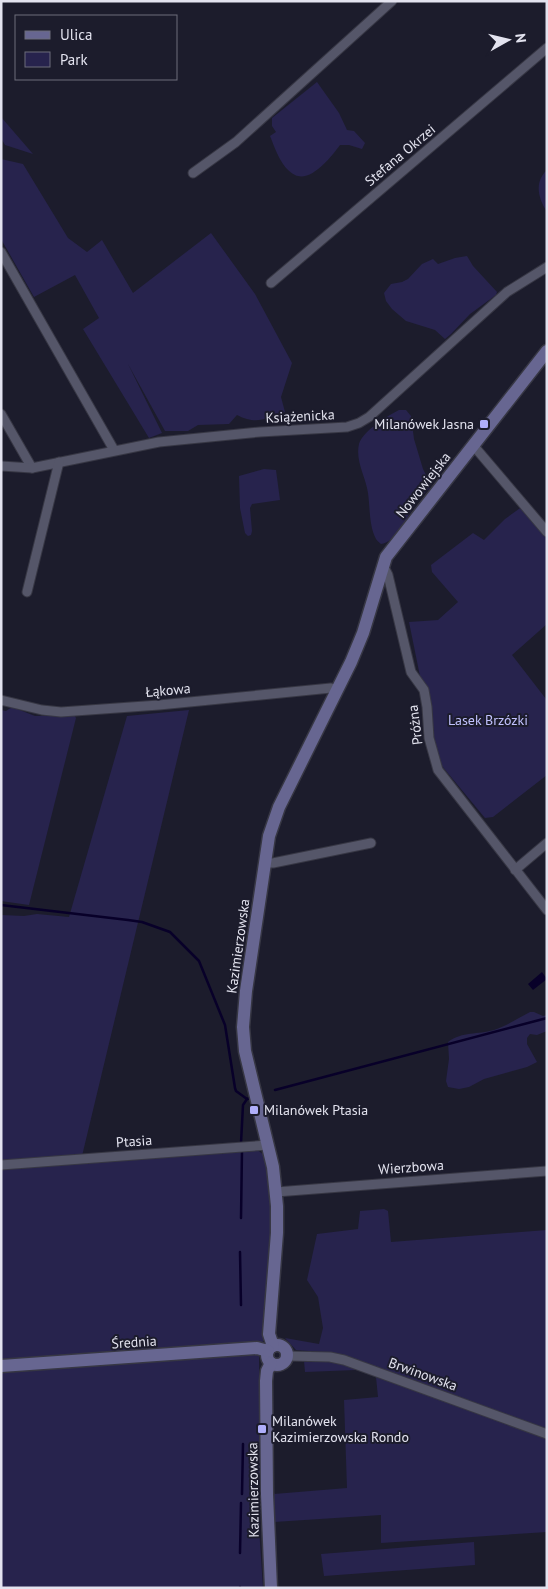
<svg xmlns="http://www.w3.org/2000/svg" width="548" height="1589" font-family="'PT Sans',sans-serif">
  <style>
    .green { fill: #27234d }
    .water { fill: #080029 }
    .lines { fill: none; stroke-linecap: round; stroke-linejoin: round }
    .stream { stroke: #080029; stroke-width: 2.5 }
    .street-casing { stroke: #373744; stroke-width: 11 }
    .secondary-casing { stroke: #373744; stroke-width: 15 }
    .street { stroke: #555669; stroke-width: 9 }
    .secondary { stroke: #676691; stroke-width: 12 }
    .poi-dot { fill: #afaefa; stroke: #1c1c2c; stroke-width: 2 }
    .labels { text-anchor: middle; stroke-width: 4; stroke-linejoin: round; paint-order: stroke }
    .street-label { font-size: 14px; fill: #e3e3ef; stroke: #1c1c2c }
    .poi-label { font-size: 14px; fill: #e3e3ef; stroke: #1c1c2c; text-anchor: start }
    .park-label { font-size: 14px; fill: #c1c1fe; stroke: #1c1c2c }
  </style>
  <rect width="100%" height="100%" fill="#1c1c2c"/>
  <g class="green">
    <path d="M317,82L339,113L347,130L354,131L365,143L362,149L349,145H340C332,156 311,183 295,175C281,168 275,148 270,136L276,132L272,126V118Z"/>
    <polygon points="1,117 33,154 5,145 1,138"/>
    <path d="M1,159L23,164L68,238L87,252L102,240L133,293L211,233L255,294L292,363L281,397L285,412C265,419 256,425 237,415L229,424L198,425L188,431H165L128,364L162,433L149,438L83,329L99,318L75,275L34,297L1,239Z"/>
    <path d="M547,170V212C538,198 534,182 547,170Z"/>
    <polygon points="467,256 473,266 497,292 496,295 470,314 451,334 445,339 435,330 406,321 392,309 386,301 384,293 391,284 402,282 408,279 422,264 433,259 438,264 455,258"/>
    <path d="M399,410H406L411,416L414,439L423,469L429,481L430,488C425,493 419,497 416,502C408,515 397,542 381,544C379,542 377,541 376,539C369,526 370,507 368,493C366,477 355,461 359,444C363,431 387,416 399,410Z"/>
    <polygon points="264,469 276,470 280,500 252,504 250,508 252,531 251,535 248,536 245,533 240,508 239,476"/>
    <polygon points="523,506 547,535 547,624 512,655 546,699 547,775 493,817 485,818 437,760 409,622 438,620 458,602 432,572 431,565 473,533 484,540 505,519"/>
    <polygon points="12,707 35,716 74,715 76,718 29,905 1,901 1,710 6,711"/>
    <polygon points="189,710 82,1156 256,1149 264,1155 271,1191 272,1225 265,1338 262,1343 1,1361 1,915 24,916 37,914 69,917 127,716"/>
    <path d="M530,1012H534L543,1016L547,1015V1031L537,1035L530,1034L527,1038V1044L537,1062L527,1067L484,1079L469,1087L459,1089L448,1087L446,1081L449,1059L448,1042C463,1031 477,1035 494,1030C507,1026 518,1018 530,1012Z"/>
    <polygon points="384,1209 388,1211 391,1242 547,1230 547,1431 330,1353 296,1350 285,1338 319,1344 323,1328 318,1297 307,1280 317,1234 358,1229 360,1211"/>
    <polygon points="259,1353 260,1469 257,1497 263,1588 1,1588 1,1371"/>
    <path d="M304,1361C321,1361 340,1360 356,1370L305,1372Z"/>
    <polygon points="376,1377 428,1394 547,1438 547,1532 381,1543 381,1515 274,1522 274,1494 347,1488 344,1400 378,1397"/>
    <polygon points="474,1542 475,1565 324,1576 321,1554"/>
  </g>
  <polygon class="water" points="542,972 547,979 533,990 528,984"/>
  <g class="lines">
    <g class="stream">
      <polyline points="1,905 128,920 142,922 170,932 199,961 225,1025 235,1088 236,1091 247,1099 250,1098"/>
      <polyline points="275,1090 547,1018"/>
      <polyline points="241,1143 243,1105 247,1099"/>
      <polyline points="241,1218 242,1150"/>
      <polyline points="240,1252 241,1305"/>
      <polyline points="242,1494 243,1444"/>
      <polyline points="240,1553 241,1503"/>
      <polyline points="240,1587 240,1588"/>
    </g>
    <defs>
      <g id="street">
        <polyline points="193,173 236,142 392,1"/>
        <polyline points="1,252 114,450"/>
        <polyline points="271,283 547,48"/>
        <polyline points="1,414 32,468"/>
        <polyline points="473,445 547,532"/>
        <polyline points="1,466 32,468 159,442 260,432 347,427 359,423 369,417 507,292 547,267"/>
        <polyline points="382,569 386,571 388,575 411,672 424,690 427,707 429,738 438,770 547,910"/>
        <polyline points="27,592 59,462"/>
        <polyline points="1,700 42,710 61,712 159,705 331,688 337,690"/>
        <polyline points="264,863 273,863 371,843"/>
        <polyline points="515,870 547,843"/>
        <polyline points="1,1165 268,1145"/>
        <polyline points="276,1192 547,1171"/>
        <polyline points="288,1356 330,1357 344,1360 547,1434"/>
      </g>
      <g id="secondary">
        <circle cx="277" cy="1355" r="10"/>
        <polyline points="273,1346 269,1334 277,1233 277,1206 273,1167 245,1051 243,1027 246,991 269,836 279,807 351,662 363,633 386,557 547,351"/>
        <polyline points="1,1366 257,1348 268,1351"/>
        <polyline points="271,1588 267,1494 266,1381 267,1371 271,1363"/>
      </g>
    </defs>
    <use href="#street" class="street-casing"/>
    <use href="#secondary" class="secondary-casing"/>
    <use href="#street" class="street"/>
    <use href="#secondary" class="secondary"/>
  </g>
  <g class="poi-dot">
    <rect x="479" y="419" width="10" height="10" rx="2.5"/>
    <rect x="249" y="1105" width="10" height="10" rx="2.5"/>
    <rect x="257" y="1424" width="10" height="10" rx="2.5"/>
  </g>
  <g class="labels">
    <g class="street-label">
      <text transform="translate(400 155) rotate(-40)" y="5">Stefana Okrzei</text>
      <text transform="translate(300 416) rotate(-3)" y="5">Książenicka</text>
      <text transform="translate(423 485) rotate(-52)" y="5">Nowowiejska</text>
      <text transform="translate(168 690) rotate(-5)" y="5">Łąkowa</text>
      <text transform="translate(415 725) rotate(-97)" y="5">Próżna</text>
      <text transform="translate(238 946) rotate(-82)" y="5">Kazimierzowska</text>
      <text transform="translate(134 1141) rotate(-4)" y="5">Ptasia</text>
      <text transform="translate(411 1167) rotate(-4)" y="5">Wierzbowa</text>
      <text transform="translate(134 1342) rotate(-4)" y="5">Średnia</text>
      <text transform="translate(423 1374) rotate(20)" y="5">Brwinowska</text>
      <text transform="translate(253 1490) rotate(-91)" y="5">Kazimierzowska</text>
    </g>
    <g class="poi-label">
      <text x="474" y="429" text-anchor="end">Milanówek Jasna</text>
      <text x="264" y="1115">Milanówek Ptasia</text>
      <text x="272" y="1426">Milanówek<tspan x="272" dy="16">Kazimierzowska Rondo</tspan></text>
    </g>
    <g class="park-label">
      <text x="488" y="725">Lasek Brzózki</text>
    </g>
  </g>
  <rect width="548" height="1589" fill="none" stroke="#e3e3ef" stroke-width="5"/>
  <rect x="15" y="15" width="162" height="65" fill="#1c1c2c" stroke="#6c6c7a"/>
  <rect x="25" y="31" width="25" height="8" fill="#676691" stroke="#6c6c7a"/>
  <text x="60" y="40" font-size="15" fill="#e3e3ef">Ulica</text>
  <rect x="25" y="52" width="25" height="15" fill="#27234d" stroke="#6c6c7a"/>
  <text x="60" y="65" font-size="15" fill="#e3e3ef">Park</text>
  <g transform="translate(508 40) rotate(82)" stroke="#1c1c2c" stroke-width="4" paint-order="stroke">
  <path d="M0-4L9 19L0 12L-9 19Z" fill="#e3e3ef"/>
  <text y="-8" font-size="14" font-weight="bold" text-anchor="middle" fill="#e3e3ef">N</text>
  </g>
</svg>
